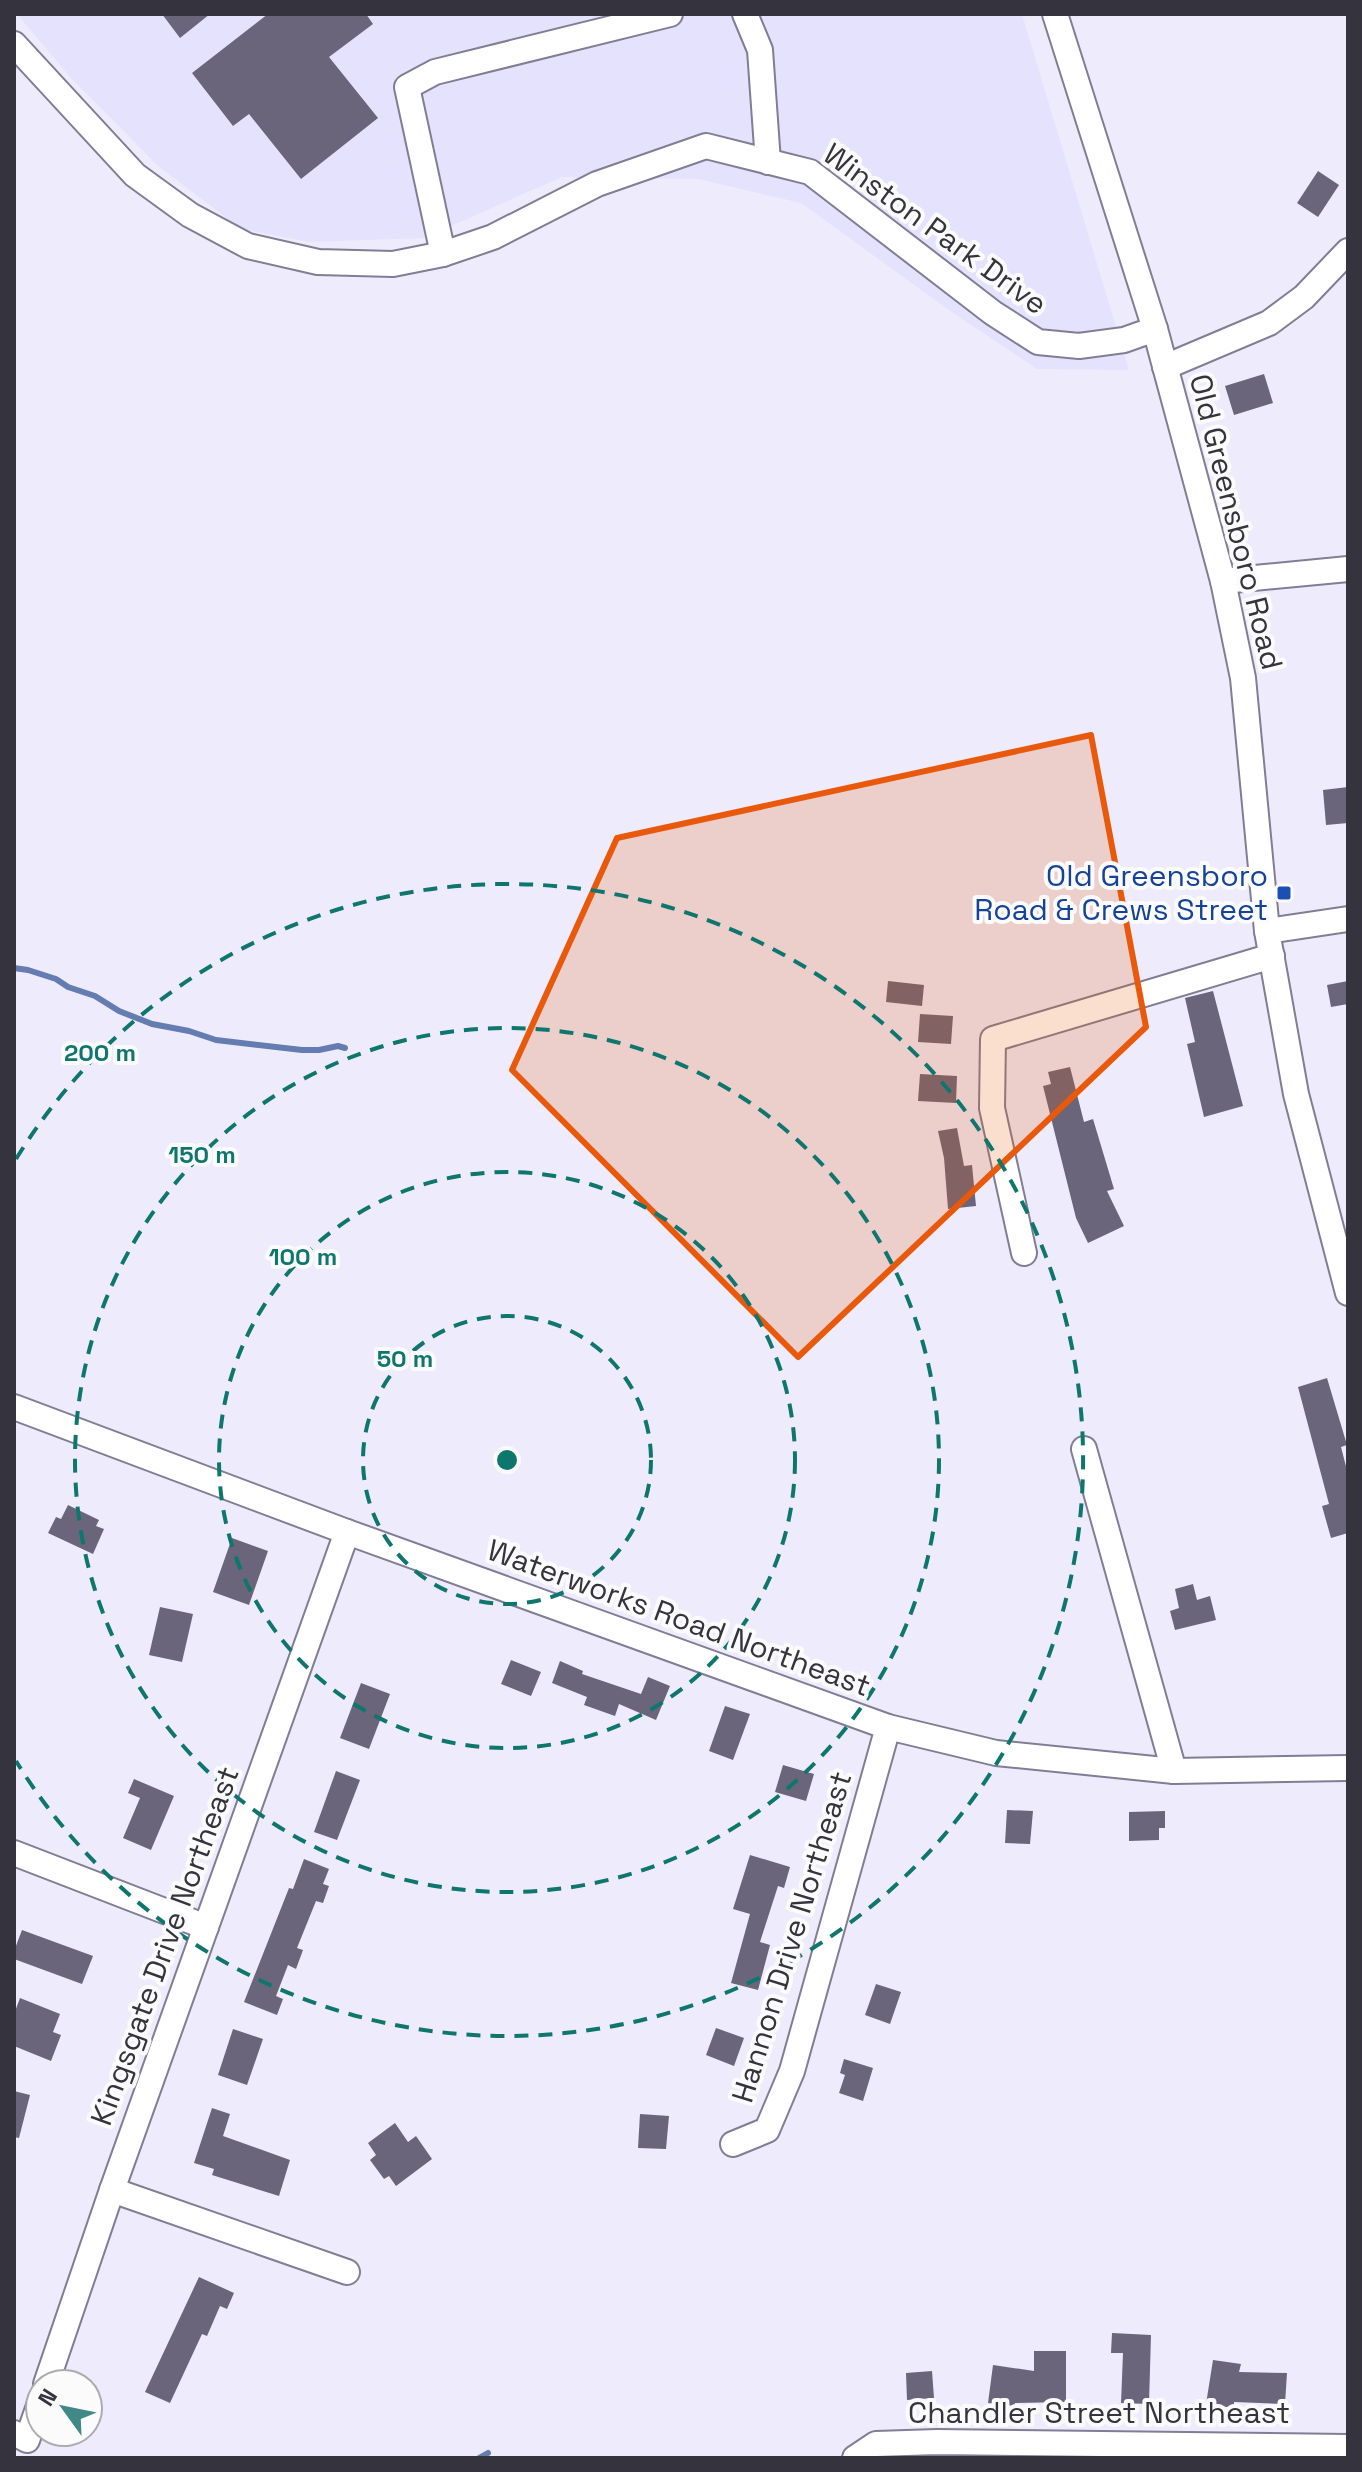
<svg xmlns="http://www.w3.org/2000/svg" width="1362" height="2472" font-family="'Space Grotesk',sans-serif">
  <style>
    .built { fill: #e5e2fd }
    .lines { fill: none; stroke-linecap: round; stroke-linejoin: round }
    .stream { stroke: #657cb1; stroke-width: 6 }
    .building { fill: #6b657b }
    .minor-casing { stroke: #807d94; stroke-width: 28 }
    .minor { stroke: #fff; stroke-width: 24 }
    .marked { fill: #e8590c; fill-opacity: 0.2; stroke: #e8590c; stroke-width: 6; stroke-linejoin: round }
    .ring { fill: none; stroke: #0f766e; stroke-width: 4; stroke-dasharray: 14 10 }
    .transit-dot { fill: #1a4fb4; stroke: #fbfbfb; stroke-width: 3 }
    .labels { text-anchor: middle; stroke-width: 8; stroke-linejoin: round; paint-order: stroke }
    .street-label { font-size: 30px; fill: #35343e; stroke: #fbfbfb }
    .transit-label { font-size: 30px; fill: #164399; stroke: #fbfbfb; text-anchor: end }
    .centre { fill: #0f766e; stroke: #fbfbfb; stroke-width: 4 }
    .ring-label { font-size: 24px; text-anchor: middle; font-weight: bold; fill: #0f766e; stroke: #fbfbfb; stroke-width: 8; stroke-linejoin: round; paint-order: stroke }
  </style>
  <rect width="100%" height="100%" fill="#eeecfc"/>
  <polygon class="built" points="17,14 1022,14 1129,370 1037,369 953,313 801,203 698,179 562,177 424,238 310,242 241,229 158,166 70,77"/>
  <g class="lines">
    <g class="stream">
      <polyline points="14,968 28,970 56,979 68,987 95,996 119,1011 152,1024 189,1031 216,1040 302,1050 319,1050 338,1046 345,1048"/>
      <polyline points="479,2458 488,2453"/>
    </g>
  </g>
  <g class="building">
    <polygon points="162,14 210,14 180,38"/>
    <polygon points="268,14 366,14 373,24 329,57 378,118 301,179 249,114 233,126 192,73"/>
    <polygon points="1318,171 1339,185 1318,217 1297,203"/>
    <polygon points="1264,374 1273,403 1234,415 1225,386"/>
    <polygon points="1348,787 1348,823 1326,825 1323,790"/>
    <polygon points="888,981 924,985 922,1006 886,1002"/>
    <polygon points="1348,981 1348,1004 1331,1007 1327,985"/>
    <polygon points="1213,991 1243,1106 1204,1117 1187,1044 1195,1042 1185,998"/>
    <polygon points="920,1014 953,1016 951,1044 918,1042"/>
    <polygon points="1070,1067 1084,1122 1093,1119 1114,1189 1107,1191 1124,1226 1088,1243 1076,1218 1043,1086 1051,1084 1048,1072"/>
    <polygon points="920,1074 957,1076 956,1103 918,1101"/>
    <polygon points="957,1128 964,1166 972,1165 976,1206 948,1209 944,1158 938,1131"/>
    <polygon points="1327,1378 1347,1445 1341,1447 1348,1474 1348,1533 1331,1538 1322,1506 1329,1504 1298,1387"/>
    <polygon points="68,1505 99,1520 96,1526 104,1529 93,1554 48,1533 56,1517 61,1519"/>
    <polygon points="232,1538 268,1551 249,1605 213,1592"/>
    <polygon points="1193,1584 1197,1600 1210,1596 1216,1620 1175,1630 1170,1611 1179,1608 1175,1589"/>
    <polygon points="160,1607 193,1614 182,1662 149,1655"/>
    <polygon points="511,1660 541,1672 531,1696 501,1684"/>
    <polygon points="560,1661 583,1671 582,1674 641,1694 648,1677 670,1686 656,1720 619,1704 615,1716 584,1705 587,1697 552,1683"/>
    <polygon points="361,1683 390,1694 369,1749 340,1738"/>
    <polygon points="725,1706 750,1714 733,1760 709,1751"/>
    <polygon points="783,1765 814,1774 806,1801 775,1792"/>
    <polygon points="336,1771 360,1780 337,1840 314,1832"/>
    <polygon points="134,1779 174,1796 151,1850 123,1838 140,1798 128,1793"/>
    <polygon points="1007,1810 1033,1811 1030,1844 1005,1843"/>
    <polygon points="1165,1811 1165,1828 1159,1828 1159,1840 1129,1841 1129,1812"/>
    <polygon points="750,1855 790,1867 784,1888 778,1886 760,1942 770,1945 758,1990 731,1983 750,1914 733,1909"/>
    <polygon points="304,1859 329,1869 323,1884 329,1886 323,1903 316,1901 297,1948 303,1950 296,1969 288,1965 276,1996 283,1999 277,2015 244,2002 289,1888 293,1889"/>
    <polygon points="22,1930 93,1956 82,1984 14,1959 14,1951"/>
    <polygon points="876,1984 901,1992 890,2024 865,2015"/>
    <polygon points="20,1998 60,2014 53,2032 61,2035 51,2061 14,2046 14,2014"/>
    <polygon points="716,2028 744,2038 734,2066 706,2055"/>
    <polygon points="233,2029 263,2039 247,2085 218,2075"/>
    <polygon points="844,2059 873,2068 863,2101 839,2093 845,2075 840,2073"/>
    <polygon points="14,2091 30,2095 19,2138 14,2137"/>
    <polygon points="212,2108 230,2114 223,2136 290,2160 279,2196 212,2175 214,2169 194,2163"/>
    <polygon points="640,2114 669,2116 666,2149 638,2148"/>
    <polygon points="395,2123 408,2142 416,2136 432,2159 396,2186 389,2176 384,2179 370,2160 376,2155 368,2143"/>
    <polygon points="199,2277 234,2293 227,2309 220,2306 207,2336 202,2334 170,2403 145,2392"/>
    <polygon points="1112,2333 1151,2335 1149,2404 1121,2403 1123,2353 1111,2353"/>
    <polygon points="1034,2351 1066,2351 1066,2402 1015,2403 1014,2406 988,2403 993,2365 1034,2371"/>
    <polygon points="1213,2360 1241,2364 1239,2372 1287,2373 1285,2404 1234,2402 1234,2408 1206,2404"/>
    <polygon points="932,2371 934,2398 907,2400 906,2373"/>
  </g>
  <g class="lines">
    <defs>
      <g id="minor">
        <polyline points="745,14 760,50 768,162"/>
        <polyline points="1055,14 1155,329 1223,581 1243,678 1267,931 1296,1094 1348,1293"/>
        <polyline points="14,44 135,175 190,215 248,246 318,262 393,264 443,254 493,237 597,184 706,146 810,172 993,313 1038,342 1079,346 1124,340 1155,329"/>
        <polyline points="443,254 407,87 435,72 670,14"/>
        <polyline points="1165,367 1269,323 1304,297 1348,251"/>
        <polyline points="1223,581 1348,569"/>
        <polyline points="1267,931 1348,919"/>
        <polyline points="1024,1253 992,1108 993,1039 1272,956"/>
        <polyline points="14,1407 347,1532 888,1727 996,1753 1174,1771 1348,1768"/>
        <polyline points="1084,1449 1174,1771"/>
        <polyline points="14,1853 206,1927"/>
        <polyline points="733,2144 767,2130 792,2071 888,1727"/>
        <polyline points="112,2190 347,2272"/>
        <polyline points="46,2384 112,2190 347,1532"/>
        <polyline points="14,2433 27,2440 40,2403"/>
        <polyline points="855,2458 876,2444 937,2442 1348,2447"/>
      </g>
    </defs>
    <use href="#minor" class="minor-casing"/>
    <use href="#minor" class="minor"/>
  </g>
  <path class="marked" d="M1091,735L1146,1027L798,1357L512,1070L617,838Z"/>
  <g class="ring">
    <circle cx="507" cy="1460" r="144"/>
    <circle cx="507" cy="1460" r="288"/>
    <circle cx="507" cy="1460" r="432"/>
    <path d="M16 1159A576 576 0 1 1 16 1761"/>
  </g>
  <rect class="transit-dot" x="1276" y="885" width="16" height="16" rx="4"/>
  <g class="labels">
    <g class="street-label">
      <text transform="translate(935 229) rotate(36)" y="10">Winston Park Drive</text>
      <text transform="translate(1236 522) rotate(76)" y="10">Old Greensboro Road</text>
      <text transform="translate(679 1618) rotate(20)" y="10">Waterworks Road Northeast</text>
      <text transform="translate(792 1937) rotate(-73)" y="10">Hannon Drive Northeast</text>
      <text transform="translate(165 1946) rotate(-70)" y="10">Kingsgate Drive Northeast</text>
      <text x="1099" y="2423">Chandler Street Northeast</text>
    </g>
    <g class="transit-label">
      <text x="1268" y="886">Old Greensboro<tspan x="1268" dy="34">Road &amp; Crews Street</tspan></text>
    </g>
  </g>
  <circle cx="507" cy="1460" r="12" class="centre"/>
  <g class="ring-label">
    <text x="100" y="1061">200 m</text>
    <text x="202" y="1163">150 m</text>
    <text x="303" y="1265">100 m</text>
    <text x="405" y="1367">50 m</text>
  </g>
  <rect width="1362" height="2472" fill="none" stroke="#35343e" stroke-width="32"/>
  <g transform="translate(64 2408) rotate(303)"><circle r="38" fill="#fbfbfb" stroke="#acabaf" stroke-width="2"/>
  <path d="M0-6L14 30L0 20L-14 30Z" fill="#418986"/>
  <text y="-12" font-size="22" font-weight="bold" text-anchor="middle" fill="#35343e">N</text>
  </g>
</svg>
